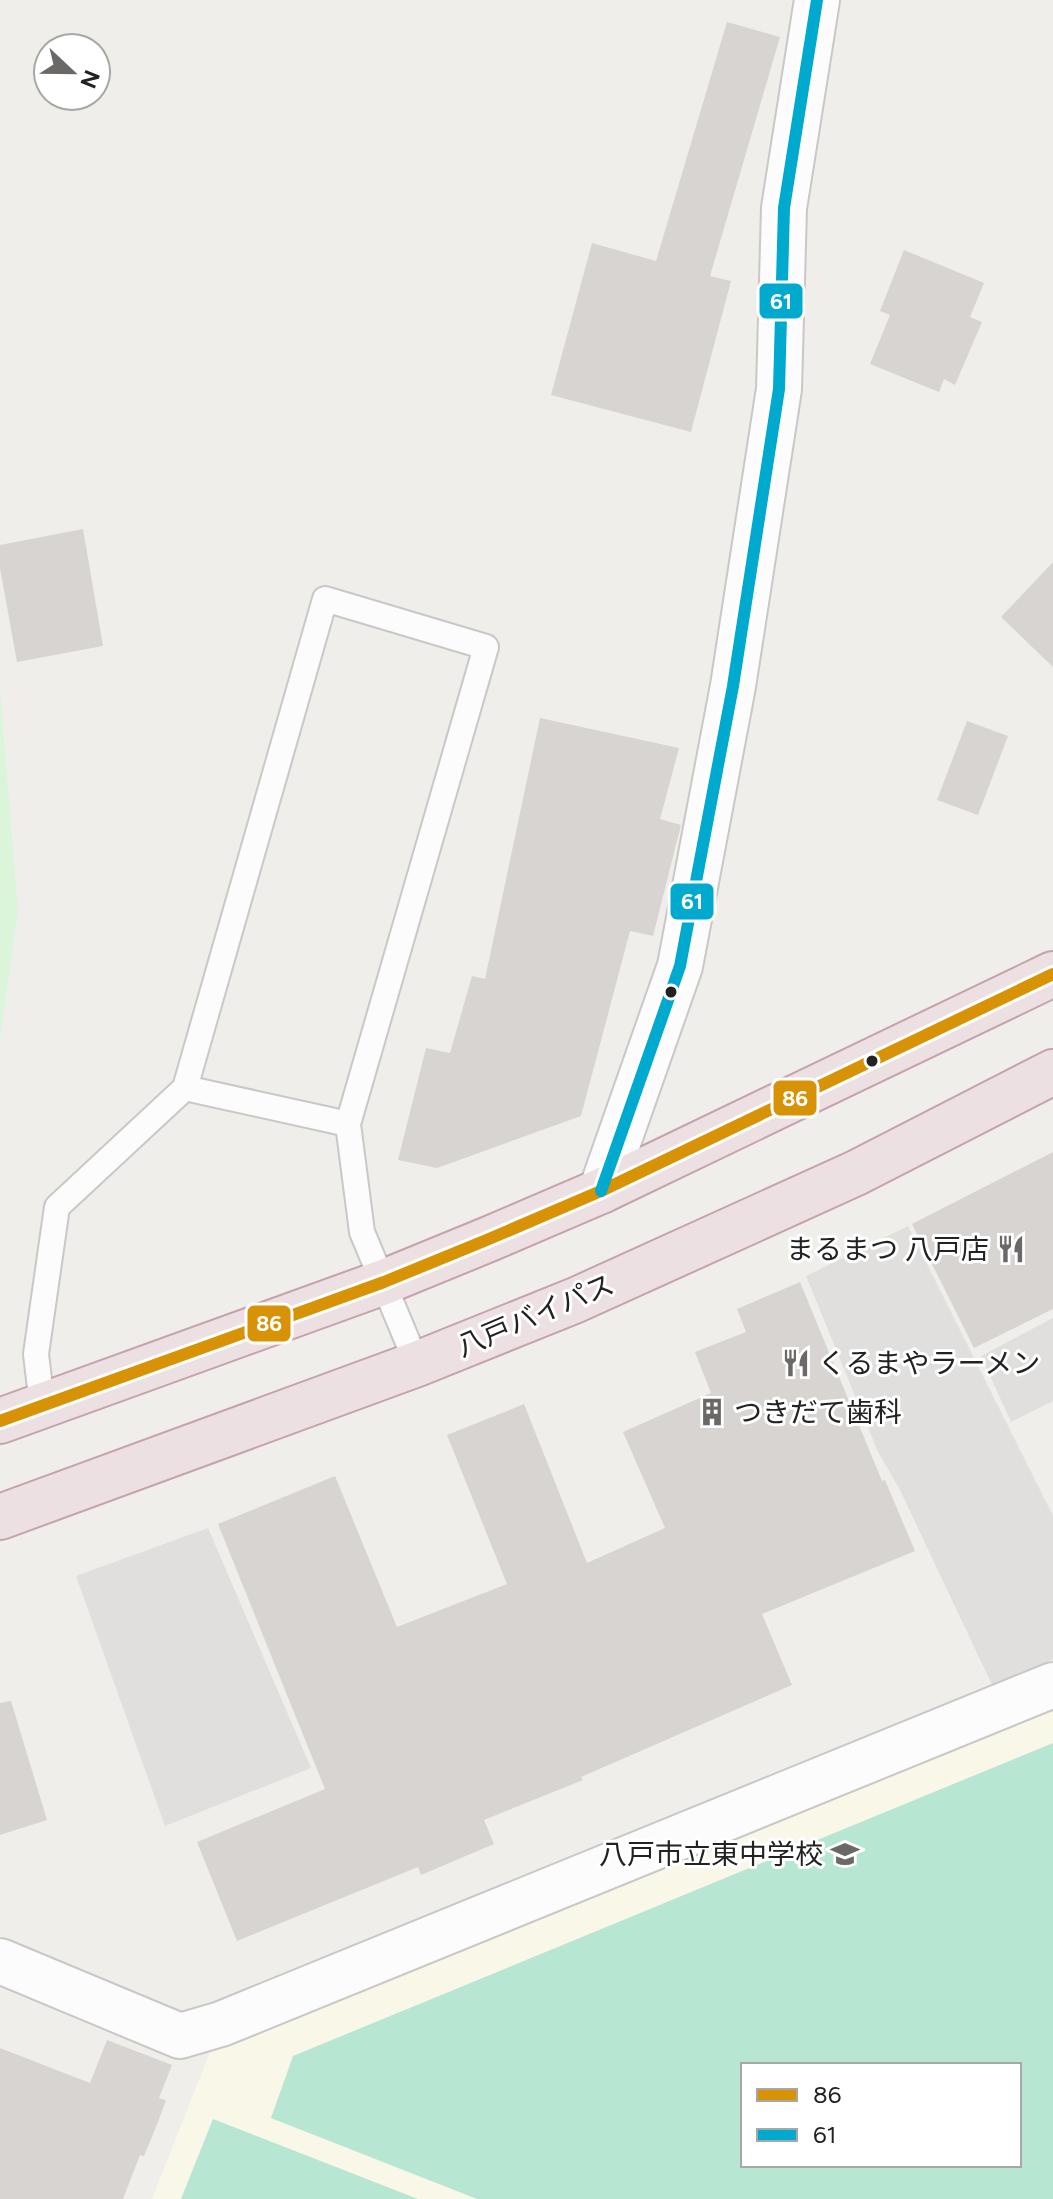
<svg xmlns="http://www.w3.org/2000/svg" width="1053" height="2199" font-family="Figtree,'Noto Sans JP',sans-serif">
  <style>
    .education { fill: #f8f7e8; fill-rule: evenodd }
    .park { fill: #daf5da }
    .pitch { fill: #b7e6d2; fill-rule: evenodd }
    .parking { fill: #e0dfde }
    .building { fill: #d7d4d2 }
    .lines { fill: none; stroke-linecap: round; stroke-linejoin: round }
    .lane-casing { stroke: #c9c8c7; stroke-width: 28 }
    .street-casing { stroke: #c9c8c7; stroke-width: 48 }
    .highway-casing { stroke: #c5a2ac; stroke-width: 48 }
    .lane { stroke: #fdfcfc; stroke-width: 24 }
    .street { stroke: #fdfcfc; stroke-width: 44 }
    .highway { stroke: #ece0e2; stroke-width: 44 }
    .bus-1-casing { stroke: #fff; stroke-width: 18 }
    .bus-2-casing { stroke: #fff; stroke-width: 18 }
    .bus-1 { stroke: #d79205; stroke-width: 12 }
    .bus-2 { stroke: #00a9ce; stroke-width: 12 }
    .bus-dot { fill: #222; stroke: #fff; stroke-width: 3 }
    .labels { text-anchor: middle; stroke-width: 6; stroke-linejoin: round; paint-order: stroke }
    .poi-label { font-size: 28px; fill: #222; stroke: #fff; text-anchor: end }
    .street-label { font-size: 28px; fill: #222; stroke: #fff }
    .line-badge { stroke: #fff; stroke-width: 3 }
    .badge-label { font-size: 22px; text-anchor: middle; font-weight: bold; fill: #fff }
  </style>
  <rect width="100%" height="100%" fill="#f0eeeb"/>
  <path class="education" d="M1053,1685V2199H152L221,2024ZM743,2065H1019V2165H743Z"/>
  <polygon class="park" points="0,689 18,911 0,1037"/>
  <g class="pitch">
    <path d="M1053,1743V2199H477L271,2118L293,2056ZM743,2065H1019V2165H743Z"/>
    <polygon points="213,2119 418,2199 181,2199"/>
  </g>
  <g class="parking">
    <polygon points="908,1226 1053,1516 1053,1659 994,1689 900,1490 878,1452 806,1276"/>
    <polygon points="1053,1318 1053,1401 1011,1422 981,1356"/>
    <polygon points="208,1528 311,1768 165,1826 76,1576"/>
  </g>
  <g class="building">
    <polygon points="727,22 780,37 710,276 731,281 691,432 551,395 592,243 656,261"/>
    <polygon points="904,250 984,283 970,317 982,322 955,385 944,379 939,392 870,364 890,315 880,311"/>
    <polygon points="83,529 103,646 17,662 0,568 0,545"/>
    <polygon points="1053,562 1053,667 1001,617"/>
    <polygon points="540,718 679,748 660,819 681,825 653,936 630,931 581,1116 437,1168 398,1160 426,1048 450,1053 472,976 485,979"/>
    <polygon points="967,721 1008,736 978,815 937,800"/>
    <polygon points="1053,1152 1053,1309 974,1348 912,1224"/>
    <polygon points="800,1282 882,1481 885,1480 915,1551 762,1614 792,1685 581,1777 583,1780 484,1820 494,1844 421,1875 418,1867 237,1941 197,1842 325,1789 218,1524 335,1476 397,1627 507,1584 447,1435 524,1404 587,1563 665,1528 623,1432 711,1393 695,1352 746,1332 737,1309"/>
    <polygon points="11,1701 47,1820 0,1835 0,1703"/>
    <polygon points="107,2040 172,2065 159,2098 166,2100 158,2122 144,2156 140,2155 123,2199 0,2199 0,2048 90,2083"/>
  </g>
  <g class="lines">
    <defs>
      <g id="lane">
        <polyline points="185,1088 348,1124"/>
        <polyline points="42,1405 36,1354 57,1207 185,1088 325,599 486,647 348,1124 362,1232 417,1364"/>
      </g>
      <g id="street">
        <polyline points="601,1191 680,966 733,686 779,389 784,208 817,0"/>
        <polyline points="0,1961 180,2036 221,2024 1053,1685"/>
      </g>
      <g id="highway">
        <polyline points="0,1421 384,1282 489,1239 601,1191 1053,974"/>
        <polyline points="0,1517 417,1364 576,1300 856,1173 1053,1072"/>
      </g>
    </defs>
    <use href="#lane" class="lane-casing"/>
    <use href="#street" class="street-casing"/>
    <use href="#highway" class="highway-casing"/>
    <use href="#lane" class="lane"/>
    <use href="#street" class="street"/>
    <use href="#highway" class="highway"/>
    <defs>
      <polyline id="bus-1" points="0,1421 384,1282 489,1239 601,1191 1053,974"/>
      <polyline id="bus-2" points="601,1191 680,966 733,686 779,389 784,208 817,0"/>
    </defs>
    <use href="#bus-1" class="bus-1-casing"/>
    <use href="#bus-2" class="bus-2-casing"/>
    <use href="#bus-1" class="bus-1"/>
    <use href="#bus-2" class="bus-2"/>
  </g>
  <defs>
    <symbol id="restaurant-bare" viewBox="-9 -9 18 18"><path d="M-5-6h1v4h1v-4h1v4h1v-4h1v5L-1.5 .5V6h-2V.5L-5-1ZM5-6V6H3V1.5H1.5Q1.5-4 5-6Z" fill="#6a6968" stroke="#fff" stroke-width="2.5" paint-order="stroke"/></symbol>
    <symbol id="building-bare" viewBox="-9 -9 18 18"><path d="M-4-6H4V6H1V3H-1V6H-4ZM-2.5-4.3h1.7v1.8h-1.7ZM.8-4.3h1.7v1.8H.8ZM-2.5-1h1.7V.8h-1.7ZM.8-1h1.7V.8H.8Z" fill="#6a6968" stroke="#fff" stroke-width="2.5" paint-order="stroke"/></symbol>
    <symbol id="school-bare" viewBox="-9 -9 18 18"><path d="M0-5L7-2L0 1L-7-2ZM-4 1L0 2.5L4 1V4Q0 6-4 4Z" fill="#6a6968" stroke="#fff" stroke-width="2.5" paint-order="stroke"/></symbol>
  </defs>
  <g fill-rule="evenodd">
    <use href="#restaurant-bare" x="991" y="1229" width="40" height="40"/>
    <use href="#restaurant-bare" x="776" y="1343" width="40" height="40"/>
    <use href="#building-bare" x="692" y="1392" width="40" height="40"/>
    <use href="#school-bare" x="825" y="1834" width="40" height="40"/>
  </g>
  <g class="bus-dot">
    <circle cx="671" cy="992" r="7"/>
    <circle cx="872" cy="1061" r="7"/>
  </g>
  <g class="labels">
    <g class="poi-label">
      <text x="989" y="1259">まるまつ 八戸店</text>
      <text x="818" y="1373" text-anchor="start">くるまやラーメン</text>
      <text x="734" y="1422" text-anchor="start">つきだて歯科</text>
      <text x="823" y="1864">八戸市立東中学校</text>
    </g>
    <g class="street-label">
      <text transform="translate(535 1315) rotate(-23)" y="10">八戸バイパス</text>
    </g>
  </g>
  <g class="line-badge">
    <rect x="758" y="282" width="46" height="38" rx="8" fill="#00a9ce"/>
    <rect x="669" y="882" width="46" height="39" rx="8" fill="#00a9ce"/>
    <rect x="772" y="1079" width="46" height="38" rx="8" fill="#d79205"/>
    <rect x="246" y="1304" width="46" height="39" rx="8" fill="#d79205"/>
  </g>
  <g class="badge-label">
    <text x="781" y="309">61</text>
    <text x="692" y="909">61</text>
    <text x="795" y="1106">86</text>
    <text x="269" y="1331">86</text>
  </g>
  <rect x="741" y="2063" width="280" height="104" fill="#ffffff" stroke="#a7a7a7" stroke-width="2"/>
  <rect x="757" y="2089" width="40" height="12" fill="#d79205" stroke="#a7a7a7" stroke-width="2"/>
  <text x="813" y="2103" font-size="24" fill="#222222">86</text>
  <rect x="757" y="2129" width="40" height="12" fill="#00a9ce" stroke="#a7a7a7" stroke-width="2"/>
  <text x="813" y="2143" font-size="24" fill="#222222">61</text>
  <g transform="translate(72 72) rotate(112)"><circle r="38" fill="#ffffff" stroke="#a7a7a7" stroke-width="2"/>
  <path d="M0-6L14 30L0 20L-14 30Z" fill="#6a6968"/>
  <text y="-12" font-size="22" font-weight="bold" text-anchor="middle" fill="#222222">N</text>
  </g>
</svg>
